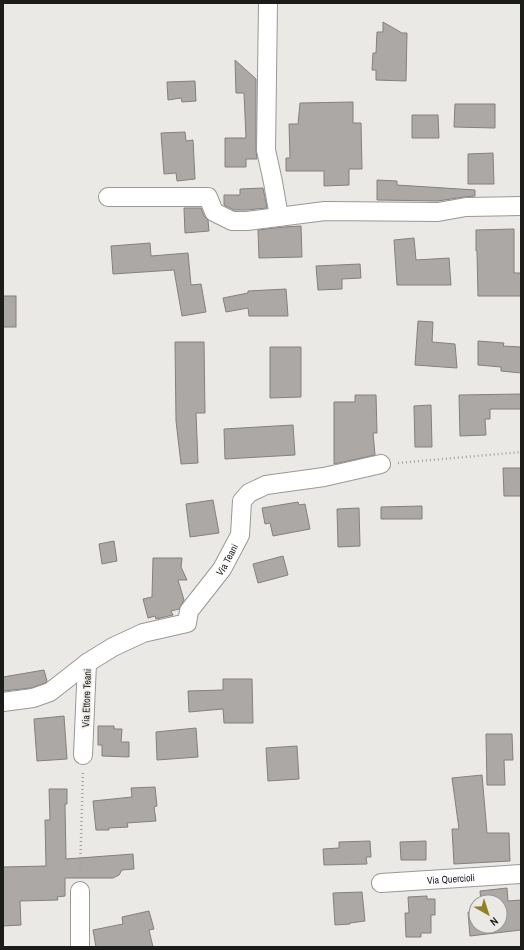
<svg xmlns="http://www.w3.org/2000/svg" width="524" height="950" font-family="'Archivo Narrow',sans-serif">
  <style>
    .building { fill: #aca8a6; stroke: #84807d }
    .lines { fill: none; stroke-linecap: round; stroke-linejoin: round }
    .minor-casing { stroke: #9a9895; stroke-width: 20 }
    .path { stroke: #a3a29f; stroke-width: 2.5; stroke-dasharray: 1 3; stroke-linecap: butt }
    .minor { stroke: #fff; stroke-width: 18 }
    .labels { text-anchor: middle; stroke-width: 3; stroke-linejoin: round; paint-order: stroke }
    .street-label { font-size: 10px; fill: #1c1c1a; stroke: #ebe9e5 }
  </style>
  <rect width="100%" height="100%" fill="#ebe9e5"/>
  <g class="building">
    <polygon points="383,22 402,33 407,33 406,81 376,80 376,70 372,70 373,53 376,53 377,32 383,32"/>
    <polygon points="235,60 256,79 256,150 257,159 246,159 246,167 225,167 225,138 246,138 244,93 236,93"/>
    <polygon points="195,81 196,101 182,102 181,98 168,100 167,82"/>
    <polygon points="353,102 353,123 361,123 362,169 349,169 349,185 324,186 324,171 286,171 286,158 290,158 289,124 298,124 300,103"/>
    <polygon points="455,104 495,104 495,128 454,127"/>
    <polygon points="412,115 438,115 439,138 412,138"/>
    <polygon points="185,132 186,141 193,140 195,179 177,181 176,173 164,174 161,133"/>
    <polygon points="493,153 494,184 468,184 468,154"/>
    <polygon points="377,180 397,181 397,185 475,190 475,196 464,197 438,201 377,200"/>
    <polygon points="263,188 267,208 246,210 234,210 224,205 224,195 240,195 240,189"/>
    <polygon points="184,208 201,208 204,216 208,220 209,231 185,233"/>
    <polygon points="301,226 302,257 259,258 258,230 284,227"/>
    <polygon points="514,229 514,273 521,273 521,296 478,296 477,251 476,251 476,230"/>
    <polygon points="414,238 416,260 449,258 451,285 397,285 394,240"/>
    <polygon points="150,243 151,256 188,253 191,285 201,284 206,312 182,316 174,270 113,274 111,246"/>
    <polygon points="360,264 361,278 342,279 342,289 318,290 316,266"/>
    <polygon points="286,289 288,316 249,316 248,308 226,312 223,298 248,293 248,291"/>
    <rect x="3" y="296" width="13" height="31"/>
    <polygon points="418,321 433,322 432,342 455,344 457,368 415,365"/>
    <polygon points="478,341 504,343 503,346 521,347 521,373 501,371 501,367 478,365"/>
    <polygon points="175,342 204,342 205,413 196,413 198,463 181,464 176,421"/>
    <polygon points="270,347 301,347 301,397 270,398"/>
    <polygon points="521,394 521,409 490,409 490,419 485,419 486,435 460,436 459,395"/>
    <polygon points="355,395 376,395 377,433 373,433 375,455 334,464 334,402 355,402"/>
    <polygon points="431,405 432,447 415,447 414,406"/>
    <polygon points="293,425 295,455 225,459 224,429"/>
    <polygon points="503,468 521,468 521,496 504,496"/>
    <polygon points="213,500 219,533 190,537 186,504"/>
    <polygon points="298,502 299,505 305,504 310,529 273,536 270,523 265,524 262,508"/>
    <polygon points="422,506 422,519 381,519 381,507"/>
    <polygon points="359,508 360,546 338,547 337,509"/>
    <polygon points="114,541 117,561 102,564 99,544"/>
    <polygon points="283,556 288,575 258,583 253,564"/>
    <polygon points="153,558 182,558 181,567 187,580 178,580 184,600 179,609 171,611 173,615 156,619 155,616 148,618 143,599 152,597"/>
    <polygon points="44,670 47,681 45,683 31,688 3,691 3,677"/>
    <polygon points="223,679 252,679 253,723 224,723 223,709 189,712 188,691 223,690"/>
    <polygon points="64,716 67,759 37,761 34,719"/>
    <polygon points="98,726 114,726 114,729 122,729 121,742 129,742 129,757 102,756 102,745 98,745"/>
    <polygon points="196,728 198,757 157,760 156,732"/>
    <polygon points="486,734 512,734 513,760 504,760 505,785 487,785"/>
    <polygon points="297,746 299,779 268,781 266,748"/>
    <polygon points="482,775 487,833 509,833 510,861 454,864 452,829 459,829 452,778"/>
    <polygon points="155,787 157,806 154,807 156,821 127,823 128,827 109,828 109,830 96,830 93,801 132,797 131,788"/>
    <polygon points="49,789 67,789 67,804 65,804 66,859 133,854 134,869 122,870 119,875 113,878 65,878 65,896 57,897 58,900 20,901 21,925 3,926 3,867 46,866 45,820 50,820"/>
    <polygon points="370,841 371,857 366,857 367,864 324,865 323,849 339,848 339,842"/>
    <polygon points="426,841 426,860 401,860 400,842"/>
    <polygon points="507,888 508,901 521,900 521,930 470,936 468,912 476,912 476,926 500,926 500,902 481,902 480,891"/>
    <polygon points="362,892 365,921 350,923 350,924 335,925 333,893"/>
    <polygon points="427,896 427,899 435,899 435,915 431,915 431,933 421,933 421,937 406,937 405,913 409,913 408,897"/>
    <polygon points="149,911 154,929 149,930 153,947 96,947 93,930 123,924 122,917"/>
  </g>
  <g class="lines">
    <defs>
      <g id="minor">
        <polyline points="268,3 266,150 273,182 279,217"/>
        <polyline points="108,197 208,197 214,212 232,221 247,221 325,211 438,212 466,207 521,206"/>
        <path id="s1" d="M87,663L113,647L143,633L187,623L189,611L222,569L240,535L242,501L249,493L266,485L324,477L381,464"/>
        <polyline points="3,702 33,698 50,692 87,663 83,755"/>
        <path id="s2" d="M381,883L521,874"/>
        <polyline points="80,947 80,891"/>
      </g>
    </defs>
    <use href="#minor" class="minor-casing"/>
    <g class="path">
      <polyline points="398,463 521,452"/>
      <polyline points="80,874 83,771"/>
    </g>
    <use href="#minor" class="minor"/>
  </g>
  <g class="labels">
    <g class="street-label">
      <text dy="4" stroke="none"><textPath href="#s1" startOffset="185">Via Teani</textPath></text>
      <text transform="translate(86 698) rotate(-88)" y="4">Via Ettore Teani</text>
      <text dy="4" stroke="none"><textPath href="#s2" startOffset="70">Via Quercioli</textPath></text>
    </g>
  </g>
  <rect width="524" height="950" fill="none" stroke="#1c1c1a" stroke-width="8"/>
  <g transform="translate(488 914) rotate(141)"><circle r="19" fill="#ebe9e5" stroke="#989794"/>
  <path d="M0-3L7 15L0 10L-7 15Z" fill="#917f26"/>
  <text y="-6" font-size="11" font-weight="bold" text-anchor="middle" fill="#1c1c1a">N</text>
  </g>
</svg>
